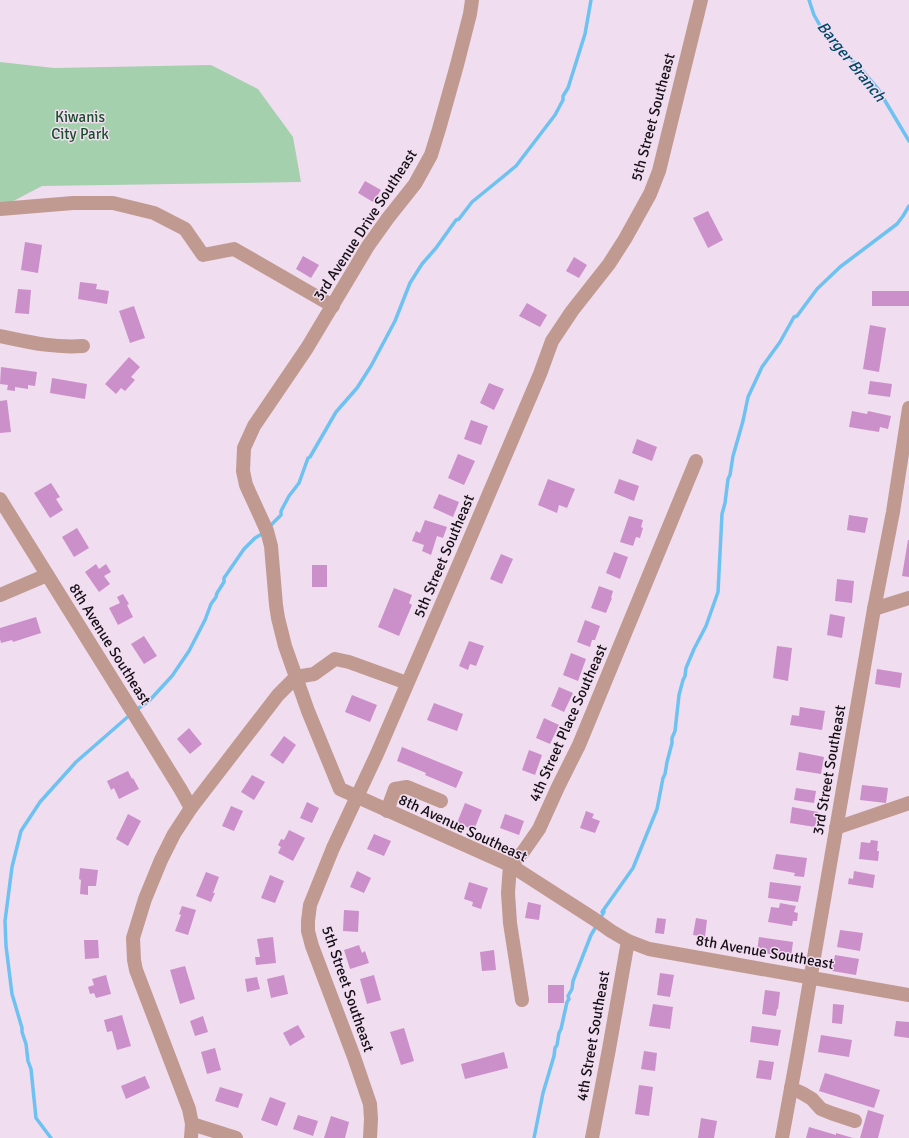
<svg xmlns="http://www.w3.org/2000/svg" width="909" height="1138" font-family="Signika,sans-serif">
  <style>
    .green { fill: #a4d0ae }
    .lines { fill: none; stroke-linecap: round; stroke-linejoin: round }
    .stream { stroke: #6dc2f1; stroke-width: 3.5 }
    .building { fill: #cb8fca }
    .minor { stroke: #c09a90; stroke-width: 14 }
    .labels { text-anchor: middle; stroke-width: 3; stroke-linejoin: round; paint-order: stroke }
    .park-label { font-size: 15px; fill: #194e2b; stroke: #f1ddf0 }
    .street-label { font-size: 15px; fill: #150e15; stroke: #f1ddf0 }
    .water-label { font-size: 16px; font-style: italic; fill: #004867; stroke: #f1ddf0 }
  </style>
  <rect width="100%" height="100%" fill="#f1ddf0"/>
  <polygon class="green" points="0,62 54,68 211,65 258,89 293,137 301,182 42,186 0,208"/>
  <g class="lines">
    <g class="stream">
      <polyline points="809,0 814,15 822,29 833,42 860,68 878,89 909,141"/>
      <polyline points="269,527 281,515 281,511 289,496 299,483 308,458 310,457 336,412 357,388 371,366 395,321 410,283 422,264 436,248 456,220 459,219 472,202 516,166 555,115 563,100 563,96 568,88 585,34 591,0"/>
      <polyline points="136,710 149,701 172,676 189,651 205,620 211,604 216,597 217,593 224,582 224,578 244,549 255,538 265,532"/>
      <polyline points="600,919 604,912 602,912 633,868 657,809 663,778 665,774 667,762 672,743 672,738 675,731 679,695 683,680 685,676 686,668 694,649 706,626 718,592 722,514 725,503 728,479 730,475 733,456 743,421 748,397 762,367 780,342 794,317 797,316 817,289 840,267 897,224 903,216 909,206"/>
      <polyline points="51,1138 36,1118 31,1069 28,1061 26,1044 22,1032 22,1028 12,994 6,946 5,921 12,867 21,831 40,802 76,762 131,714"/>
      <polyline points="534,1138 543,1093 554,1056 555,1048 557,1045 559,1033 561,1029 567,1002 569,999 568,996 572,989 573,981 591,935 597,925"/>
    </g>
  </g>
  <g class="building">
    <polygon points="365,181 381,190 373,202 358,193"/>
    <polygon points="708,211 723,240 708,248 693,218"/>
    <polygon points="25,242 42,245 38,273 21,270"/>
    <polygon points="303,256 319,265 311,278 296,269"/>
    <polygon points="574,257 587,265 579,278 566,271"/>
    <polygon points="80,282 97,284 96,289 109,291 107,304 78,299"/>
    <polygon points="18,289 31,290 29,314 15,313"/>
    <rect x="872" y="291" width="37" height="15"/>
    <polygon points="527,303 547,315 540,327 519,316"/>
    <polygon points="134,306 145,338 130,343 119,311"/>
    <polygon points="870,325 886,328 879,372 863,369"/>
    <polygon points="129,357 140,367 131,377 135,380 125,391 121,388 116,394 105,384"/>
    <polygon points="1,367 37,372 35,386 28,385 28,389 15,387 15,391 7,390 8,385 0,384"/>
    <polygon points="52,378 87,384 85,399 50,393"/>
    <polygon points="870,381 892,384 890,397 868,394"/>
    <polygon points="489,383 504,389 494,410 480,403"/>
    <polygon points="7,400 11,432 0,433 0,401"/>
    <polygon points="852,411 867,414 868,411 891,416 888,429 880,427 879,432 849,427"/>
    <polygon points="471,420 488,426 481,445 464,439"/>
    <polygon points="637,439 657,447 652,461 632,453"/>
    <polygon points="458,454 475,461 464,485 448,478"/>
    <polygon points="548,479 575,489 567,508 559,505 557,513 538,505"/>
    <polygon points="619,479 639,486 634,501 614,493"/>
    <polygon points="51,483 60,497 56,499 63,510 50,518 34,493"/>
    <polygon points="439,494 459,502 453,517 433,508"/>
    <polygon points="849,515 868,518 865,533 847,530"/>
    <polygon points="629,516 643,520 641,527 643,528 640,538 636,537 633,546 620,542"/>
    <polygon points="425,520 447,527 443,538 437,536 431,555 422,551 424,545 412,541 416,531 420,533"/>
    <polygon points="77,528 89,548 74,557 62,537"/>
    <polygon points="908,540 909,540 909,577 902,576"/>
    <polygon points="614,552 628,557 620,579 606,573"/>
    <polygon points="501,554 513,559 502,584 490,579"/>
    <polygon points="96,564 99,569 106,564 111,572 104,576 110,584 99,592 85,572"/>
    <rect x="312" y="565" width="15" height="22"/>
    <polygon points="837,579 854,581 852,603 835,601"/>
    <polygon points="599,586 613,591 611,598 612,598 606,613 591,608"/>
    <polygon points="394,588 412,595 409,603 412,605 399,636 378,627"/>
    <polygon points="123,594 129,604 127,605 133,617 118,625 109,608 120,603 117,597"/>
    <polygon points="830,614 845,617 842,638 827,635"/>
    <polygon points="36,617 41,633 13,642 12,640 1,643 0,639 0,628"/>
    <polygon points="585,620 600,626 595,640 592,640 590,647 577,642"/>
    <polygon points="144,636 157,656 144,664 131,644"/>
    <polygon points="469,641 484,646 476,666 470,664 468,670 459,666"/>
    <polygon points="777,646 792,648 788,681 773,678"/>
    <polygon points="571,653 586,659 578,681 563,675"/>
    <polygon points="877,669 902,673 900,688 875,684"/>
    <polygon points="559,687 573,693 564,712 551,706"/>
    <polygon points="352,695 377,705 370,722 345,712"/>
    <polygon points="434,703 463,714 457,731 427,720"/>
    <polygon points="800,707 825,711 822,730 790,725 792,715 799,716"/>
    <polygon points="544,718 559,725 550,744 536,738"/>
    <polygon points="189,728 202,744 190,754 177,739"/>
    <polygon points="284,736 296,745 283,764 270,755"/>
    <polygon points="402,747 463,772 456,788 425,775 426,773 397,761"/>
    <polygon points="529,750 542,755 535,775 522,770"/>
    <polygon points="799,752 824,757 821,774 796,770"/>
    <polygon points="128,771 132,779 133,778 139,789 119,799 114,788 111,790 107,781"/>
    <polygon points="252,775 265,782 254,800 241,792"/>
    <polygon points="862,785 888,788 886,803 860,800"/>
    <polygon points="796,788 816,791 814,803 794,800"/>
    <polygon points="307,802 319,808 312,823 300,818"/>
    <polygon points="465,803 482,810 474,830 457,823"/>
    <polygon points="231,806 243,811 234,831 222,826"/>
    <polygon points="792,807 818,812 815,827 790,823"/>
    <polygon points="586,811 594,814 592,818 600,821 595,833 580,828"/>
    <polygon points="128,814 141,821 128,846 116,839"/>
    <polygon points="505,814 524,821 519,835 500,828"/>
    <polygon points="289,830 305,838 293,861 278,853 281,847 278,845 281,839 284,840"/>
    <polygon points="374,834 391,841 384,856 367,849"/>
    <polygon points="871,840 878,841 877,851 879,851 878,861 859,859 861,842 870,843"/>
    <polygon points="776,854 807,858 804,877 794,876 795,873 773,869"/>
    <polygon points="80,868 98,870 96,886 88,886 88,895 80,894 81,880 79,879"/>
    <polygon points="357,871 371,878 364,893 350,887"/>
    <polygon points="854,871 875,875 873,888 848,884 849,878 853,879"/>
    <polygon points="206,872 219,877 213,893 215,893 211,902 196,896"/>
    <polygon points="270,875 284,881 275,903 261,898"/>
    <polygon points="469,882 488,888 481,909 472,906 473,902 464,899"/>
    <polygon points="770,882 801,886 798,902 768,898"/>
    <polygon points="528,902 541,905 539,920 525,918"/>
    <polygon points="780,903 796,906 794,912 798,913 797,921 793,921 792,926 768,922 771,907 779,908"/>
    <polygon points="182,906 196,910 188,935 175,931 181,915 179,914"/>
    <polygon points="344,910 359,911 358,932 343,931"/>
    <polygon points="657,918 666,919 664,934 655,933"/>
    <polygon points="696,918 707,920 705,937 693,935"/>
    <polygon points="840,930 863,933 860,951 837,947"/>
    <polygon points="273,937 276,963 256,965 255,957 260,957 257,939"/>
    <polygon points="759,937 793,942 791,957 757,952"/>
    <polygon points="84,940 98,940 99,958 85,959"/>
    <polygon points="359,945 362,953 365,951 369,963 350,969 344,950"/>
    <polygon points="494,950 496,970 482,971 480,952"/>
    <polygon points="835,955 859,959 856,975 832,971"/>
    <polygon points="185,966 195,999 180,1004 170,970"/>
    <polygon points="660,973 674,975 670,997 657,995"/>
    <polygon points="106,975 111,994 96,998 94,993 90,994 88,987 94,985 92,979"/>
    <polygon points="284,975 288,994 271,998 267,979"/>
    <polygon points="374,975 381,1000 367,1004 360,979"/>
    <polygon points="257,977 260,989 247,992 245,979"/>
    <rect x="548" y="985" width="16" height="18"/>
    <polygon points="765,990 780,992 778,1009 777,1009 776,1016 762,1014"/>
    <polygon points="653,1004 673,1007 670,1029 649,1026"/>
    <polygon points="833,1004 844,1005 842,1024 832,1023"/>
    <polygon points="122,1015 131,1046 117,1050 112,1031 107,1032 104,1020"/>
    <polygon points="203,1016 208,1032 195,1036 190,1021"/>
    <polygon points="896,1021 909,1022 909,1038 894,1036"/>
    <polygon points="298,1025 305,1037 290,1046 283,1033"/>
    <polygon points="752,1026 781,1030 778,1046 750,1042"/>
    <polygon points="404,1028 414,1061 401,1065 390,1032"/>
    <polygon points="821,1035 852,1040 849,1057 818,1052"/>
    <polygon points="215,1048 221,1070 207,1074 201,1052"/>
    <polygon points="644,1051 657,1053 655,1071 641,1069"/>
    <polygon points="504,1052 508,1068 465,1079 461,1064"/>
    <polygon points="759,1060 774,1062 771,1080 756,1078"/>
    <polygon points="825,1073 880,1090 874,1108 819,1091"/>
    <polygon points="145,1076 150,1088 126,1099 121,1086"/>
    <polygon points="639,1085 653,1087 649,1116 635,1114"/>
    <polygon points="220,1087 243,1094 238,1108 215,1101"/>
    <polygon points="270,1097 286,1103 277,1126 261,1120"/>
    <polygon points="868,1110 884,1115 878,1138 860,1138"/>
    <polygon points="298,1115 318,1121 313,1136 293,1129"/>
    <polygon points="331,1116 349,1122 345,1138 324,1138"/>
    <polygon points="701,1118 717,1121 714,1138 698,1138"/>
    <polygon points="809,1127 836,1135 836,1133 853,1138 806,1138"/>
  </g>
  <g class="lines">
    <g class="minor">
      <polyline points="472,0 470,14 457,65 439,129 431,155 415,184 388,218 368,246 307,348 254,426 244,448 243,471 246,485 267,531 271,546 276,605 278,618 285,646 308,711 340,789 510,865 594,919 611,931 628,941 649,949 909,995"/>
      <polyline points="0,209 73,203 113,203 154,213 185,229 203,255 234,249 255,261 333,306"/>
      <path d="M0,336C29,342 52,348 83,346"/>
      <polyline points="0,499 144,730 181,790 191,808"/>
      <polyline points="0,595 47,575"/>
      <polyline points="874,609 909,598"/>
      <polyline points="387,811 395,789 407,787 441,801"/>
      <polyline points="836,828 909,803"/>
      <polyline points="522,1000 510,923 508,893 510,865 523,852 539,829 558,787 579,745 696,461"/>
      <polyline points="791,1088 802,1093 812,1099 821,1109 831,1113 855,1121"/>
      <polyline points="192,1124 236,1138"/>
      <polyline points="191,1138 192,1124 189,1109 136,970 134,960 133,938 145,899 161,860 174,834 191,808 278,695 296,677 314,674 335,659 349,662 407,683"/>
      <polyline points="370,1138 371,1119 370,1104 354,1057 312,946 308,931 308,921 310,905 333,848 377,754 462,557 540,374 552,341 572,311 609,264 625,239 650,194 659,171 701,0"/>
      <polyline points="592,1138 609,1049 628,941"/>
      <polyline points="782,1138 797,1056 874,609 893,512 909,408"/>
    </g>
  </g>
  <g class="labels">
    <g class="park-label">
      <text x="80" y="122">Kiwanis<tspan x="80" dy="17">City Park</tspan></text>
    </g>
    <g class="street-label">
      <text transform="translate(653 117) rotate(-75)" y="5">5th Street Southeast</text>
      <text transform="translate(365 225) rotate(-57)" y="5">3rd Avenue Drive Southeast</text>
      <text transform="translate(444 556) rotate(-67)" y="5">5th Street Southeast</text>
      <text transform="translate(110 644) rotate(58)" y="5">8th Avenue Southeast</text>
      <text transform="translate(568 723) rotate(-66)" y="5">4th Street Place Southeast</text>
      <text transform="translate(829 770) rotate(-80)" y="5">3rd Street Southeast</text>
      <text transform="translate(463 828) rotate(25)" y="5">8th Avenue Southeast</text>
      <text transform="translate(765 952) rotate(10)" y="5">8th Avenue Southeast</text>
      <text transform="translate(348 989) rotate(71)" y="5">5th Street Southeast</text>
      <text transform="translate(593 1036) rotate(-80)" y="5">4th Street Southeast</text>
    </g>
    <g class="water-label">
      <text transform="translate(852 61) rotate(51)" y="6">Barger Branch</text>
    </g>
  </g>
</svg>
